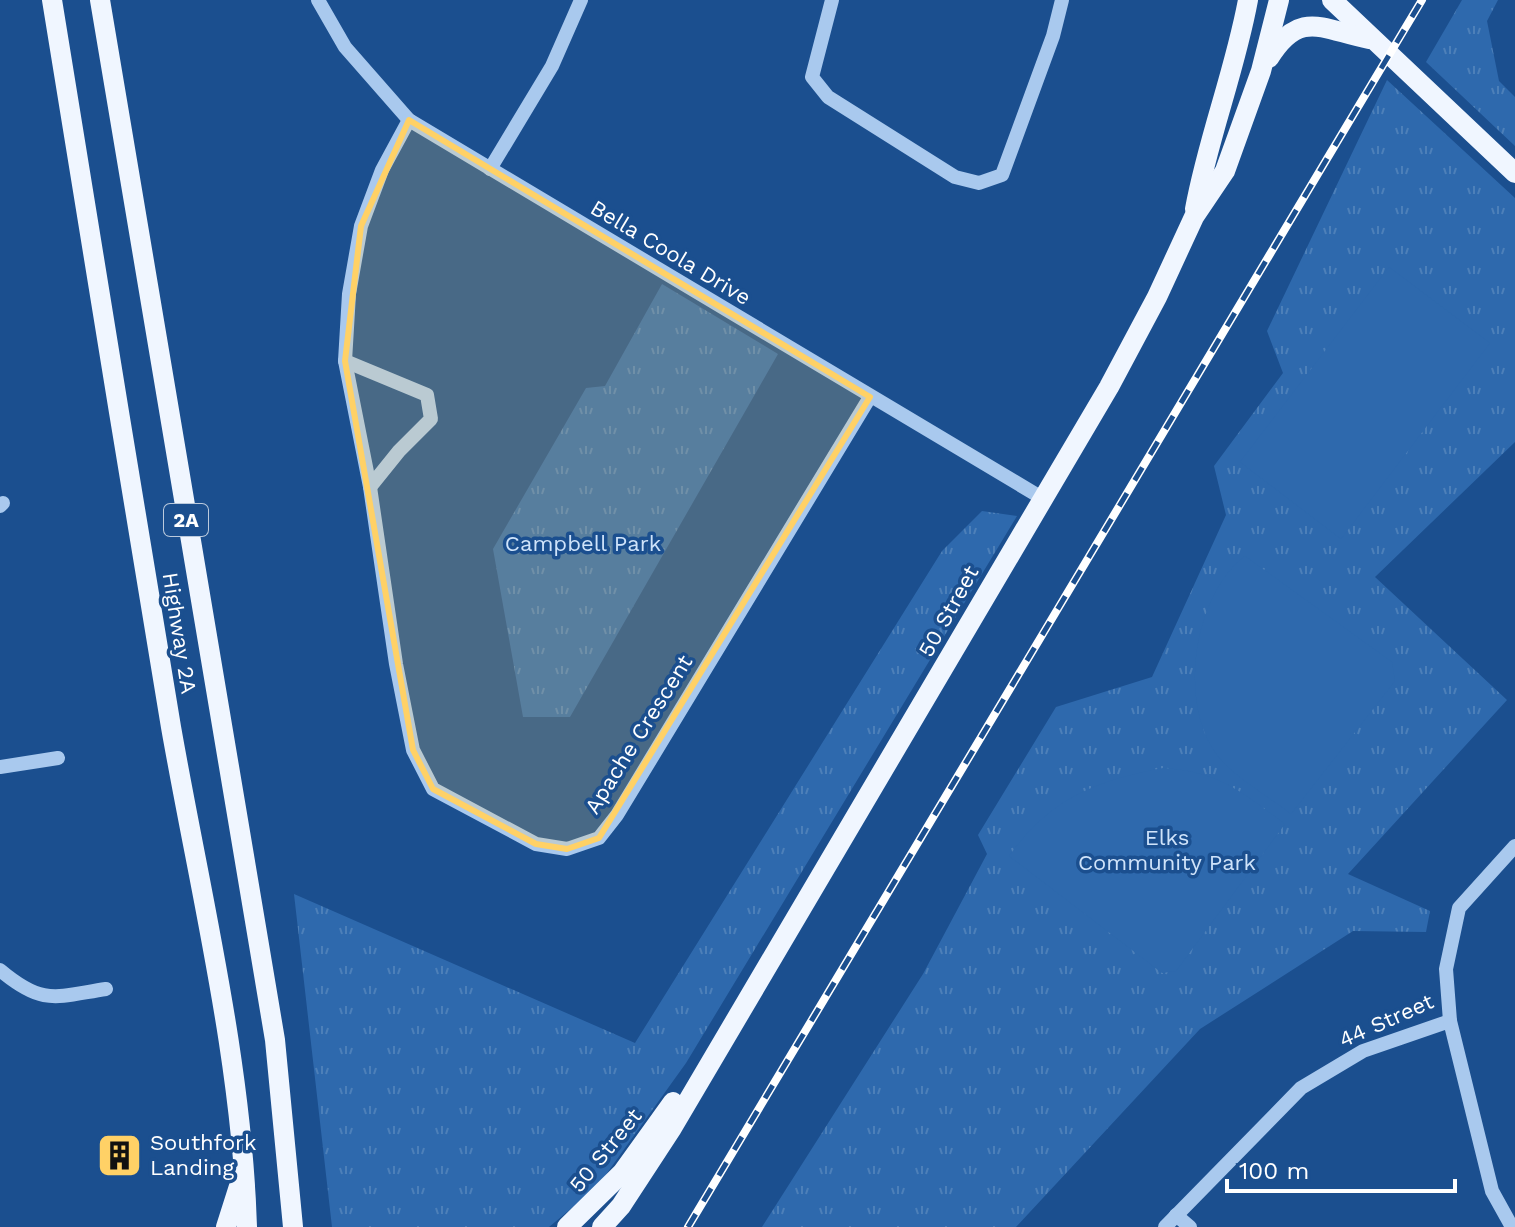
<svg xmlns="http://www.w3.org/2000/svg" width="1515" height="1227" font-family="'Work Sans',sans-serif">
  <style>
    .grass { fill: url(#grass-tufts) }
    .pitch { fill: #2e69ad }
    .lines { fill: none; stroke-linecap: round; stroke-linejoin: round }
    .minor { stroke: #a9c9ee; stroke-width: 14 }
    .major { stroke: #f0f6ff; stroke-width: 20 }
    .rail-casing { stroke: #fff; stroke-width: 8 }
    .rail { stroke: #1b4f8f; stroke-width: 5; stroke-dasharray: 15; stroke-linecap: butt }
    .marked { fill: #ffd166; fill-opacity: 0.2; stroke: #ffd166; stroke-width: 6; stroke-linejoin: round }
    .labels { text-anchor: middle; stroke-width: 7; stroke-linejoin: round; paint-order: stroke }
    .shield { fill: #1b4f8f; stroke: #bbcadd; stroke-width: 2 }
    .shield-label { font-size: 20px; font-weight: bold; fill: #fff }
    .street-label { font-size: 22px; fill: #fff; stroke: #1b4f8f }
    .park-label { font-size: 22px; fill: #cfe3fa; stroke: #1b4f8f }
    .poi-label { font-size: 22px; fill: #fff; stroke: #1b4f8f; text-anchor: start }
  </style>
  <defs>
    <pattern id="grass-tufts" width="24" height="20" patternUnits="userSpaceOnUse" patternTransform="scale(2)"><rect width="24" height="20" fill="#2e69ad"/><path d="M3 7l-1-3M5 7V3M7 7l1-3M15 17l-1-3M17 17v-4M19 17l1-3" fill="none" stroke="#4d80b9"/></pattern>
  </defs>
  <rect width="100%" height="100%" fill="#1b4f8f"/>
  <g class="grass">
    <polygon points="1462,0 1498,0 1487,21 1499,81 1515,97 1515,146 1426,62"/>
    <polygon points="1387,80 1515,198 1515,442 1375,577 1507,700 1348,874 1430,911 1426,932 1353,931 1200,1029 1016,1227 762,1227 923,974 987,854 978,835 1056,707 1152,677 1226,515 1214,466 1283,373 1267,331"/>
    <polygon points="662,284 778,354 570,717 523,717 493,549 586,388 605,386"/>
    <polygon points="982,511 1017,516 686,1063 597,1187 549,1227 332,1227 294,894 635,1043 942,551"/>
  </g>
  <g class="pitch">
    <polygon points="1389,267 1490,343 1341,539 1240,462"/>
    <path d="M1245,556L1392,662L1395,681L1291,814C1269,797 1241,781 1222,761C1176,710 1192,596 1245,556Z"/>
    <path d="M1163,768C1218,771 1242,792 1285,824L1176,971L1162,973L1009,856C1051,798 1095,781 1163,768Z"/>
  </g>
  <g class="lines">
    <g class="minor">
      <polyline points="318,0 345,47 409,120 1042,498"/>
      <polyline points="832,0 812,77 828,97 955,177 979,183 1002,175 1053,36 1062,0"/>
      <polyline points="409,120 382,170 361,226 349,294 345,361 370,487 396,664 413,750 433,789 536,844 567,849 599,838 617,815 870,397"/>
      <polyline points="490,169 552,66 581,0"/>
      <polyline points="345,361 427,395 431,419 399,451 370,487"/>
      <polyline points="0,506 3,503"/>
      <polyline points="0,767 58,758"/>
      <path d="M0,970C43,1006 55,997 106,989"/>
      <polyline points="1176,1215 1190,1227"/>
      <polyline points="1165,1227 1301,1088 1363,1051 1450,1021"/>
      <polyline points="1512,1227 1492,1191 1450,1021 1446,969 1459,908 1515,846"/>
    </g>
    <g class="major">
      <path d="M52,0C92,242 130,485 171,727C200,892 242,1060 247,1227"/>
      <polyline points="100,0 275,1040 293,1227"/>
      <polyline points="1332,0 1515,173"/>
      <path d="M1269,58C1300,8 1323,30 1369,39"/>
      <path d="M1195,209C1208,138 1235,71 1248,0"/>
      <polyline points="226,1227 240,1183"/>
      <polyline points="567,1227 622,1173 673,1102"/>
      <polyline points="602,1227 621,1206 672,1128 1109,387 1157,297 1194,217 1225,171 1261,71 1279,0"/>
    </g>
    <defs>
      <polyline id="rail" points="688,1227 1422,0"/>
    </defs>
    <use href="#rail" class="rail-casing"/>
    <use href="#rail" class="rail"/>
  </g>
  <path class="marked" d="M409,120L870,397L599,838L567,849L536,844L433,789L413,750L345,361L361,226Z"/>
  <defs>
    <symbol id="building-square" viewBox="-11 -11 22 22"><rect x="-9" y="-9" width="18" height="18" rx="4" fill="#ffd166" stroke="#1b4f8f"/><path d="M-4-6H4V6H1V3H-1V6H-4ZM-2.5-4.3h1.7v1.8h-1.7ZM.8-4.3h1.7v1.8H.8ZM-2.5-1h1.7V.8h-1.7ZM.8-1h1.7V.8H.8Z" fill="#111"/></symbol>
  </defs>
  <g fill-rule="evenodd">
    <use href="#building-square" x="94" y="1130" width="51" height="51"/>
  </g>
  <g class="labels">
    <rect class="shield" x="164" y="504" width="44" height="32" rx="6"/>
    <g class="shield-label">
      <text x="186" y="527">2A</text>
    </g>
    <g class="street-label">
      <text transform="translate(671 252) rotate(31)" y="8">Bella Coola Drive</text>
      <text transform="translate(948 611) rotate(-61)" y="8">50 Street</text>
      <text transform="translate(180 633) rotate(81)" y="8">Highway 2A</text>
      <text transform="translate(638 734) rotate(-58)" y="8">Apache Crescent</text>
      <text transform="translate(1386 1020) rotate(-24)" y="8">44 Street</text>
      <text transform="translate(605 1150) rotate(-51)" y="8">50 Street</text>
    </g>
    <g class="park-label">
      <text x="583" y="551">Campbell Park</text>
      <text x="1167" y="845">Elks<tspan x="1167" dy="25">Community Park</tspan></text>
    </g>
    <g class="poi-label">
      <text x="150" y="1150">Southfork<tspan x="150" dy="25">Landing</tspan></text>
    </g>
  </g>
  <path d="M1227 1179v12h228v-12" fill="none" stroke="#ffffff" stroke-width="4"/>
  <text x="1239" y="1179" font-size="24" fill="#ffffff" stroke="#1b4f8f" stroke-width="6" paint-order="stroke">100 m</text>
</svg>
